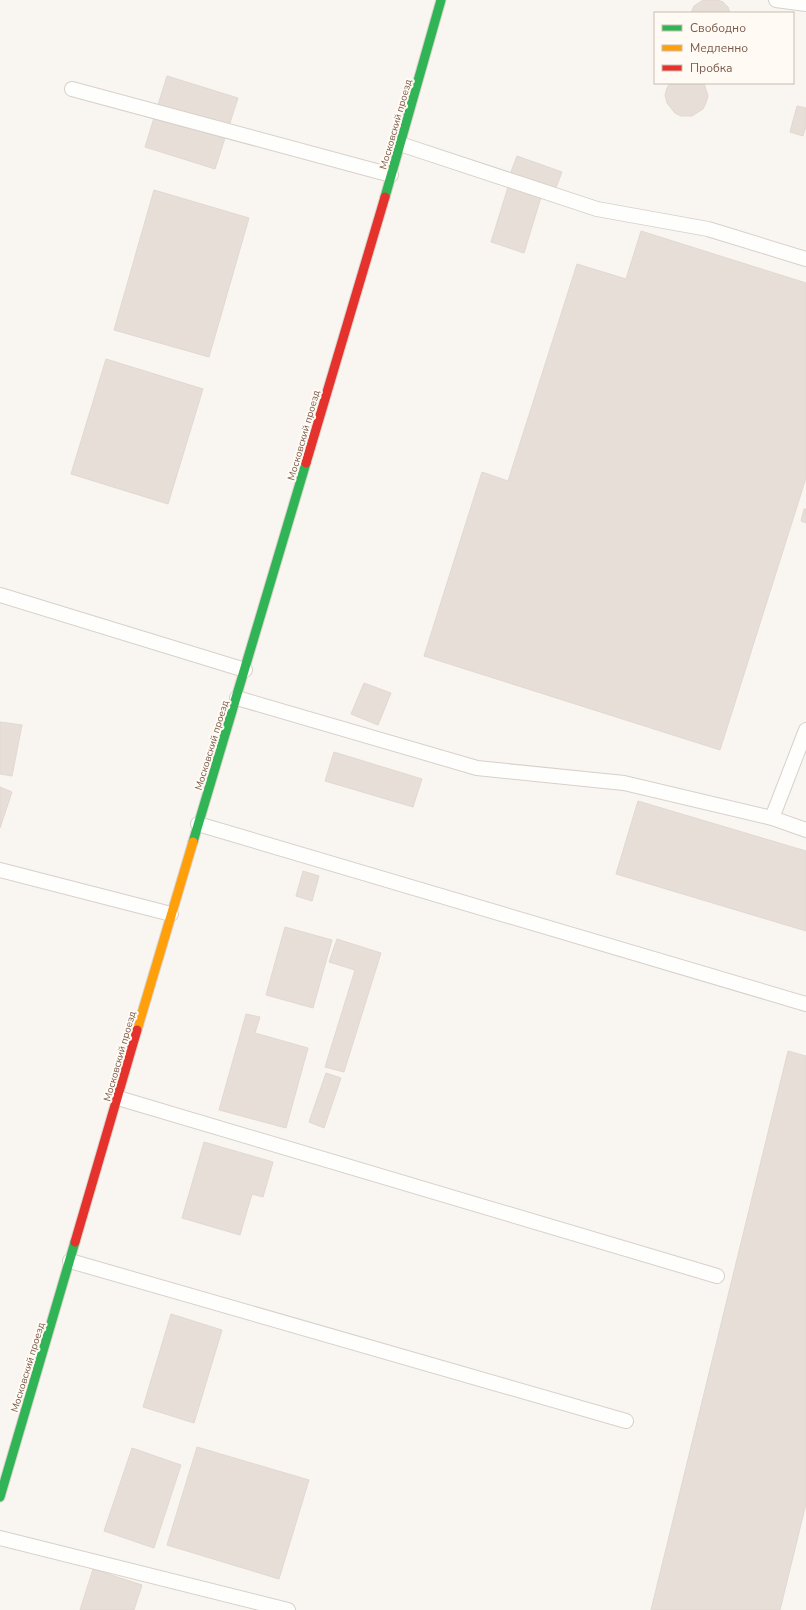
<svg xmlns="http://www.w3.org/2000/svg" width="806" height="1610" font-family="'Nunito Sans',sans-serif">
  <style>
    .building { fill: #e6ded7; stroke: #e2d8d2 }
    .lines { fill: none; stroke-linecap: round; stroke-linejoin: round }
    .lane-casing { stroke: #d7d1cb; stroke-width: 16 }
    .fast-casing { stroke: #d9d2cb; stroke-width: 11 }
    .slow-casing { stroke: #d9d2cb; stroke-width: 11 }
    .jam-casing { stroke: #d9d2cb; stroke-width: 11 }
    .lane { stroke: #fefefd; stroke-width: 14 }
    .fast { stroke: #30b455; stroke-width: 9 }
    .slow { stroke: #ff9f0a; stroke-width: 9 }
    .jam { stroke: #e5322d; stroke-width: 9 }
    .labels { text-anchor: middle; stroke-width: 4; stroke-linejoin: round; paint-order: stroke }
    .street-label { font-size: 10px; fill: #7a5c4d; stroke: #fffaf3 }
  </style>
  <rect width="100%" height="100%" fill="#f9f5f0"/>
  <g class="building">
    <polygon points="703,0 718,0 723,2 728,7 730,13 691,13 694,6"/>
    <polygon points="167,76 238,98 215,169 145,147"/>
    <polygon points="670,83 704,83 708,96 706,103 703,109 692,116 681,116 675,113 667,103 665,95 667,88"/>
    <polygon points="797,106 806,108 806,126 803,136 790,132"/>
    <polygon points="517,156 562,172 554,193 509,177"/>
    <polygon points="509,184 542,194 524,253 491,242"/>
    <polygon points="154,190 249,218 209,357 114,330"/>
    <polygon points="641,231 806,283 806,478 720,750 424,656 482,472 508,481 577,264 626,279"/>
    <polygon points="106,359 203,389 168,504 71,474"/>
    <polygon points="804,509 806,509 806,523 801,521"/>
    <polygon points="364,683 391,693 378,725 351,714"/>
    <polygon points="0,722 22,725 12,776 0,774"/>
    <polygon points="334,752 422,779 413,807 325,781"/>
    <polygon points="0,787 12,792 0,828"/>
    <polygon points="638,801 806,851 806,931 616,874"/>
    <polygon points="303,871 319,876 312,901 296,896"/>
    <polygon points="285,927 332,940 313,1008 266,995"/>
    <polygon points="337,939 381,953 344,1072 325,1067 355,970 329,962"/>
    <polygon points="246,1014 260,1017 255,1033 308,1048 286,1128 219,1110"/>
    <polygon points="788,1051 806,1056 806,1504 780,1610 651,1610"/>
    <polygon points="326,1073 341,1078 324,1128 309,1122"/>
    <polygon points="204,1142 273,1162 263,1197 252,1194 240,1235 182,1218"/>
    <polygon points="171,1314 222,1330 194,1423 143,1407"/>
    <polygon points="197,1447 309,1480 279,1579 167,1545"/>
    <polygon points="132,1448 181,1465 154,1548 104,1531"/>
    <polygon points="93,1569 142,1585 134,1610 80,1610"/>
  </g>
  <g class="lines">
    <defs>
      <g id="lane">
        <polyline points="776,0 806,4"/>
        <polyline points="72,89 391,175"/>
        <polyline points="400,144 597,209 708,229 806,259"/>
        <polyline points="0,595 245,670"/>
        <polyline points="237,698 477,768 624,783 772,818 806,830"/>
        <polyline points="772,818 806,730"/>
        <polyline points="198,824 806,1004"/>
        <polyline points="0,870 171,914"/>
        <polyline points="118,1098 717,1276"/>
        <polyline points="70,1261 626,1421"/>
        <polyline points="0,1538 288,1610"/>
      </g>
      <g id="fast">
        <polyline points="385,197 441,0"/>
        <polyline points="193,842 306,463"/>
        <polyline points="0,1497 75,1242"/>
      </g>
      <polyline id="slow" points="137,1030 193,842"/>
      <g id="jam">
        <polyline points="306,463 385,197"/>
        <polyline points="75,1242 137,1030"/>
      </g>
    </defs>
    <use href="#lane" class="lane-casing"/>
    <use href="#fast" class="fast-casing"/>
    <use href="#slow" class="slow-casing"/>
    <use href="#jam" class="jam-casing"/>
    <use href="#lane" class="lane"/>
    <use href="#fast" class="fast"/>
    <use href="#slow" class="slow"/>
    <use href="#jam" class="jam"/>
  </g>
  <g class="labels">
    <g class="street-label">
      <text transform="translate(395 124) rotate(-74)" y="4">Московский проезд</text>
      <text transform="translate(303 435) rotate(-74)" y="4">Московский проезд</text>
      <text transform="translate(211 745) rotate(-73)" y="4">Московский проезд</text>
      <text transform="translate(119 1056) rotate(-74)" y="4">Московский проезд</text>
      <text transform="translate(27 1367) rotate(-73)" y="4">Московский проезд</text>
    </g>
  </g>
  <rect x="654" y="12" width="140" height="72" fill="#fffaf3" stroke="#cabbb1"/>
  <rect x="662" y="25" width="20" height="6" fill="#30b455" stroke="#cabbb1"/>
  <text x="690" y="32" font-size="12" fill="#7a5c4d">Свободно</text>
  <rect x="662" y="45" width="20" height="6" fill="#ff9f0a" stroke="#cabbb1"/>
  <text x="690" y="52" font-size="12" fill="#7a5c4d">Медленно</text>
  <rect x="662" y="65" width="20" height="6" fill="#e5322d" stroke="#cabbb1"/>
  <text x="690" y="72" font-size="12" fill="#7a5c4d">Пробка</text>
</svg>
